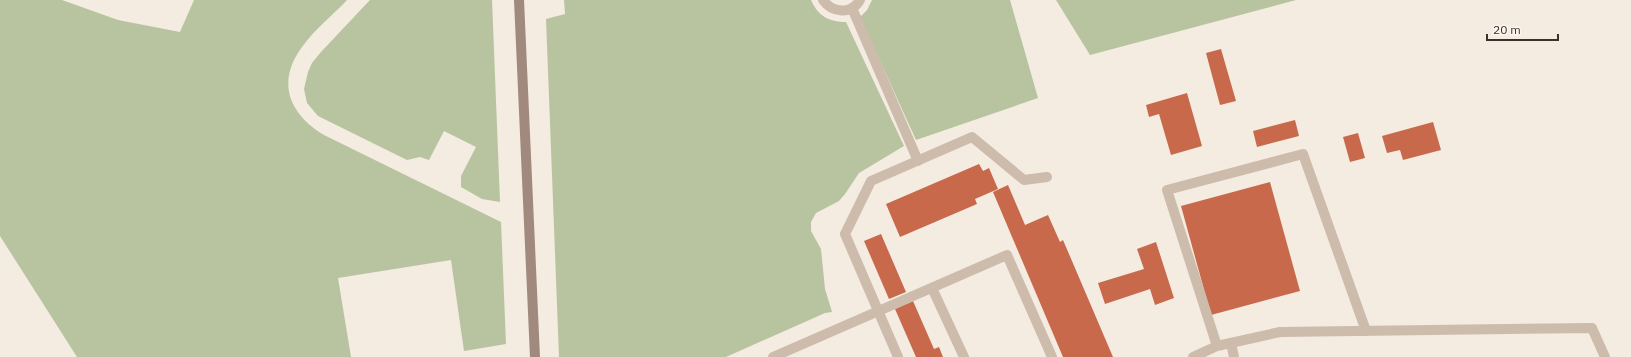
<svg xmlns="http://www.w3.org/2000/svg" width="1631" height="357" font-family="'IBM Plex Sans',sans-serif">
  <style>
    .green { fill: #b8c4a0 }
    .building { fill: #c8694b }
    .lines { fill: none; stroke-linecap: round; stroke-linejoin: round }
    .service { stroke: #cdbbac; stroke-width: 10 }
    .secondary { stroke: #a18a7d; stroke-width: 10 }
  </style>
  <rect width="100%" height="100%" fill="#f4ebe1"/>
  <g class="green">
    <path d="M0,0H62L118,20L180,32L194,0H347C333,15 314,30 302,47C276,82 289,114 324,135L501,222L506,344L464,351L451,260L338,278L351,357H77L0,236Z"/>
    <polygon points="370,0 492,0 500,202 482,199 461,187 461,176 476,147 444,131 429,160 420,157 407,160 318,116 307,103 304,89 308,72 312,63 321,52"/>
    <path d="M564,0H811C818,16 829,22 846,22L904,146L859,173L845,194L839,201L816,213L811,222V231L821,249L825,289L832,312L825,313L726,357H559L546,19L565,14Z"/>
    <polygon points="872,0 1010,0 1038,98 916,140 860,17 867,10"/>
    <polygon points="1056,0 1296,0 1090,55"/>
  </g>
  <g class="building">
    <polygon points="1221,49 1236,101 1220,105 1206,53"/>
    <polygon points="1187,93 1202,146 1171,155 1159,114 1149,117 1146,105"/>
    <polygon points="1295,120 1299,136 1257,147 1253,131"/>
    <polygon points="1433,122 1441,150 1403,160 1400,150 1387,153 1382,136"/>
    <polygon points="1358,133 1365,158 1350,162 1343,137"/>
    <polygon points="979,164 983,171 989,168 998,189 975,199 977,204 900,237 886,204"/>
    <polygon points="1270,182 1300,291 1211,315 1181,206"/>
    <polygon points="1008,185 1025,225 1048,215 1060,242 1063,240 1113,357 1063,357 993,192"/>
    <polygon points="881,234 906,292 889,299 864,241"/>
    <polygon points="1156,242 1174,298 1155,305 1150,289 1105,304 1098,283 1144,269 1137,249"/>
    <polygon points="913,301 934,349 939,347 943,357 916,357 895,309"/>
  </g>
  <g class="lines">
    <g class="service">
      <path d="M823,0C832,13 851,15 860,0"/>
      <polyline points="852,8 918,161"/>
      <polyline points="932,288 964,357"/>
      <polyline points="1231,343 1234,357"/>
      <polyline points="1217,346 1167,190 1303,154 1366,331"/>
      <polyline points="773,357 1007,255 1052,357"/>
      <polyline points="898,357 845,234 871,181 972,137 1024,180 1047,177"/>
      <polyline points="1193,357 1217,346 1280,332 1592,328 1605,357"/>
    </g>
    <polyline class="secondary" points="519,0 535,357"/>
  </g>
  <path d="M1487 34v6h71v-6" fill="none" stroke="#3b302b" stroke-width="2"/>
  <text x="1493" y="34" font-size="12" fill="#3b302b" stroke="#fbf5ee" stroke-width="3" paint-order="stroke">20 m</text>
</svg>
